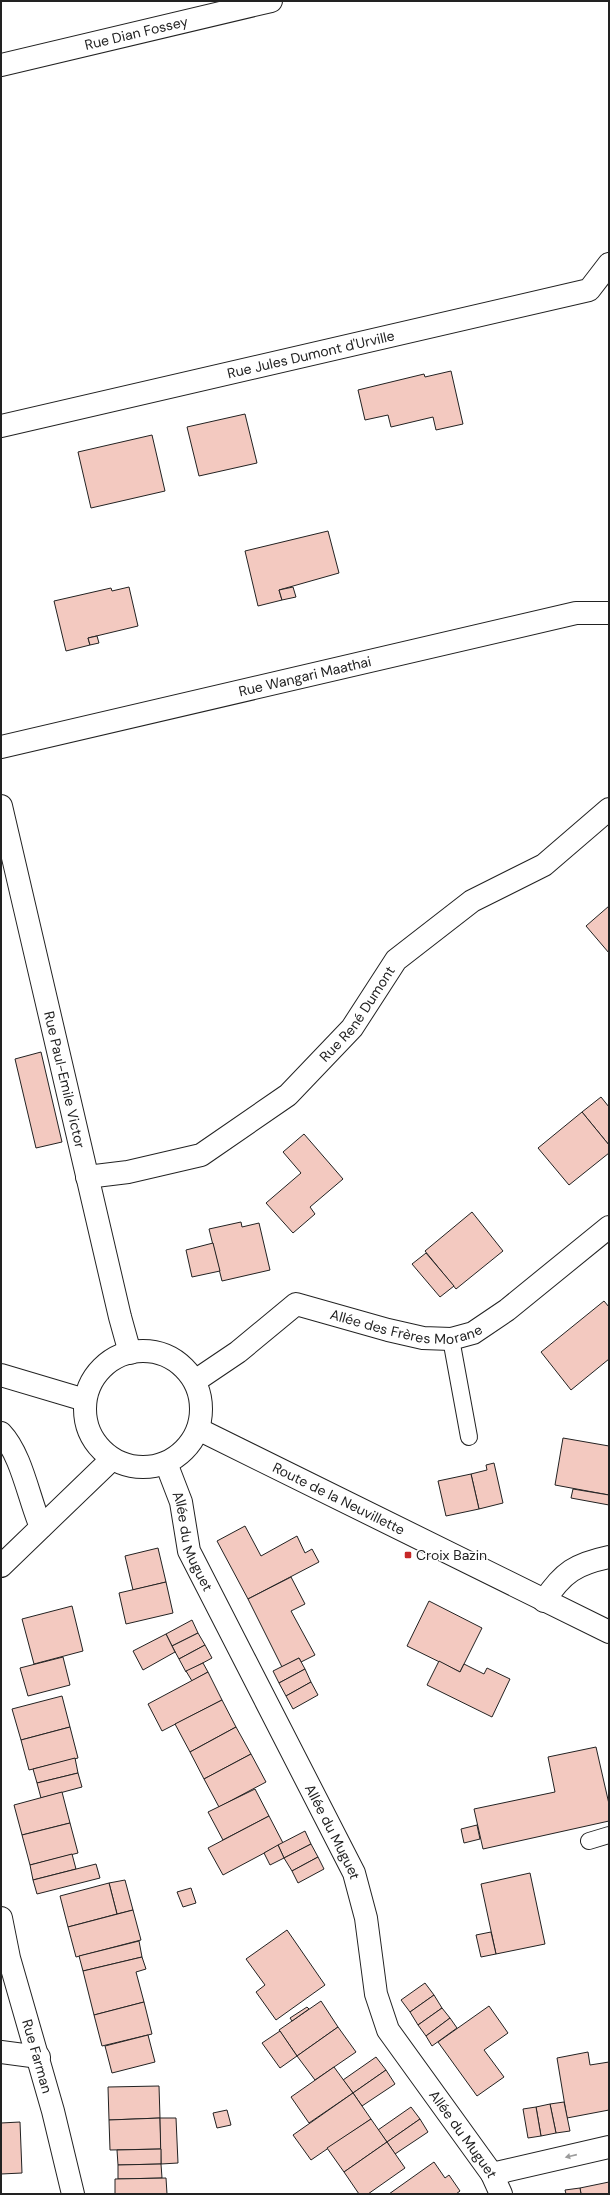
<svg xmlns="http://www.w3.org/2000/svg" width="610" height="2195" font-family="'DM Sans',sans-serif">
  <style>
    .building { fill: #f3c9c0; stroke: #222 }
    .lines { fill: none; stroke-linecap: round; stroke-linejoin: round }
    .service-casing { stroke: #222; stroke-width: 18 }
    .minor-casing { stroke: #222; stroke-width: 24 }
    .service { stroke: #fff; stroke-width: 16 }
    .minor { stroke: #fff; stroke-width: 22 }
    .oneway { fill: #9c9c9c }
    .poi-dot { fill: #c62828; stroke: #fff; stroke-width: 1.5 }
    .labels { text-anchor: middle; stroke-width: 3; stroke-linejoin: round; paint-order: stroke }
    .street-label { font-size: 14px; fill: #222; stroke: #fff }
    .poi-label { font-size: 14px; fill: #222; stroke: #fff; text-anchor: start }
  </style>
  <rect width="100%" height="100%" fill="#fff"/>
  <g class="building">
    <polygon points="451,371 463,424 436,430 433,417 391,427 388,415 365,420 358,390 424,374 425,377"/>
    <polygon points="245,414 257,463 199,476 187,427"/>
    <polygon points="152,435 165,491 91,508 78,452"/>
    <polygon points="328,531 339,573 279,590 282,600 258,606 245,551"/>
    <polygon points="129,587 138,626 88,638 90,645 66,651 54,601 111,588 112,591"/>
    <polygon points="293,587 296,597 282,600 279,590"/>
    <polygon points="97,636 99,643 90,645 88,638"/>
    <polygon points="609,906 609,953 586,926"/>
    <polygon points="41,1052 62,1142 36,1148 15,1059"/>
    <polygon points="601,1097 609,1107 609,1145 582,1112"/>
    <polygon points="582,1112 609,1145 609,1153 569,1185 538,1148"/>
    <polygon points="304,1134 343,1179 310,1207 315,1214 293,1233 266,1203 301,1173 283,1152"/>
    <polygon points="472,1212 503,1251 456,1289 425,1251"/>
    <polygon points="241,1222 242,1227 259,1223 270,1270 222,1281 209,1229"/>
    <polygon points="213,1243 220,1271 192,1277 186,1250"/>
    <polygon points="426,1253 454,1286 440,1297 412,1264"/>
    <polygon points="604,1301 609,1307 609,1359 571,1390 541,1352"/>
    <polygon points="563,1438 609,1446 609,1495 555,1485"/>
    <polygon points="494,1463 503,1503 479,1509 471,1474 487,1470 486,1465"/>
    <polygon points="471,1474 479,1509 446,1516 438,1481"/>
    <polygon points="573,1489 609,1495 609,1505 571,1498"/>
    <polygon points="245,1526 261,1556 297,1536 305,1553 312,1549 319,1562 248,1599 217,1541"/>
    <polygon points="158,1548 166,1582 133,1590 125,1556"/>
    <polygon points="291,1577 305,1604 291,1611 315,1655 301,1662 299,1658 282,1667 248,1599"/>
    <polygon points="166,1582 173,1613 126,1624 119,1593"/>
    <polygon points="429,1601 482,1628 460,1672 407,1646"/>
    <polygon points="72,1606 83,1651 34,1664 22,1619"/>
    <polygon points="192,1620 198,1633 172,1646 166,1634"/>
    <polygon points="198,1633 205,1645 179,1659 172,1646"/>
    <polygon points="166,1634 175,1652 143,1670 133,1651"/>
    <polygon points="205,1645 212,1658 186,1672 179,1659"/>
    <polygon points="63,1657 70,1685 28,1696 20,1668"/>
    <polygon points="299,1658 305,1669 279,1683 273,1671"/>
    <polygon points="439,1661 460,1672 464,1664 484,1674 487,1668 510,1679 492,1717 427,1685"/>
    <polygon points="203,1663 208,1672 192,1681 186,1671"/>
    <polygon points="305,1669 311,1682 286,1696 279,1683"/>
    <polygon points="208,1672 222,1700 162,1731 148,1704"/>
    <polygon points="311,1682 318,1695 293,1709 286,1696"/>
    <polygon points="62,1696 70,1727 21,1740 12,1709"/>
    <polygon points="222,1700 236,1727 190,1752 175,1724"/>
    <polygon points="70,1727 78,1758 29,1770 21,1740"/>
    <polygon points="236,1727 251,1754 204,1779 190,1752"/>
    <polygon points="596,1747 609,1804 609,1821 483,1849 474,1809 555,1792 548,1757"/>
    <polygon points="251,1754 266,1782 219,1807 204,1779"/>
    <polygon points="75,1758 78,1773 37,1783 33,1769"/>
    <polygon points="78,1773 82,1787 41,1798 37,1783"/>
    <polygon points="255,1789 269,1816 223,1840 208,1812"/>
    <polygon points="62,1792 70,1823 22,1835 14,1805"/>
    <polygon points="269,1816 283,1843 223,1875 208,1848"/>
    <polygon points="70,1823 78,1853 30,1865 22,1835"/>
    <polygon points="477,1825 480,1839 464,1843 461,1829"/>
    <polygon points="305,1831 311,1844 284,1858 278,1845"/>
    <polygon points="311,1844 318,1857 292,1871 284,1858"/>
    <polygon points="278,1845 284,1858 270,1865 264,1853"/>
    <polygon points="72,1854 76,1869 33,1880 30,1865"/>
    <polygon points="318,1857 324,1869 298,1883 292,1871"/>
    <polygon points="96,1864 100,1878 37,1894 33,1880"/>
    <polygon points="530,1873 545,1944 496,1954 481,1884"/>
    <polygon points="125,1880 133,1910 117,1914 109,1883"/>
    <polygon points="109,1883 117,1914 68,1927 60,1896"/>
    <polygon points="191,1888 196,1903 183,1907 177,1892"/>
    <polygon points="133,1910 141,1940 76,1957 68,1927"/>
    <polygon points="287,1930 325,1985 276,2020 256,1992 265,1985 246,1959"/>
    <polygon points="491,1932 496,1954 481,1957 476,1935"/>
    <polygon points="139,1941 142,1957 83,1971 79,1956"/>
    <polygon points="142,1957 146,1969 136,1972 144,2002 94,2015 83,1971"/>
    <polygon points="425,1983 434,1995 410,2012 401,2000"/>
    <polygon points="434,1995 442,2008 418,2025 410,2012"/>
    <polygon points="321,2001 338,2027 297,2056 279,2030"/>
    <polygon points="144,2002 152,2034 102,2046 94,2015"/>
    <polygon points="489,2006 508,2033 484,2050 504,2077 477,2096 438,2042"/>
    <polygon points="307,2007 309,2009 292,2021 290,2018"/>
    <polygon points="442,2008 450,2018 426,2036 418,2025"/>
    <polygon points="450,2018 457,2028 432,2046 426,2036"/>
    <polygon points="338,2027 356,2052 315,2080 297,2056"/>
    <polygon points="280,2031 297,2056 280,2068 262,2043"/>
    <polygon points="148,2035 155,2062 112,2073 105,2046"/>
    <polygon points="588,2052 590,2065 609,2062 609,2110 567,2118 557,2058"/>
    <polygon points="376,2057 386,2070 353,2093 343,2080"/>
    <polygon points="334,2067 353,2093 309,2123 291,2097"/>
    <polygon points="386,2070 395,2084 362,2106 353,2093"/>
    <polygon points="159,2086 160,2118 109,2120 108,2087"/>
    <polygon points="353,2093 371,2119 311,2160 293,2135"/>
    <polygon points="564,2102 570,2131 556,2133 550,2104"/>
    <polygon points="550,2104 556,2133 541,2136 536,2107"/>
    <polygon points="411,2107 420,2119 387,2142 378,2130"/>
    <polygon points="536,2107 541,2136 528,2138 523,2109"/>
    <polygon points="227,2110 231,2125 217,2128 213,2113"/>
    <polygon points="160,2118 161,2149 110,2150 109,2120"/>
    <polygon points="160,2118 176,2118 178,2163 161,2164"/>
    <polygon points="371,2119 387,2142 344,2172 327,2148"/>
    <polygon points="420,2119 428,2132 395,2154 387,2142"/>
    <polygon points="20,2122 22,2173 1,2174 1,2123"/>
    <polygon points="387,2142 405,2168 368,2194 359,2194 344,2172"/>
    <polygon points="161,2149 161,2164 118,2165 117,2150"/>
    <polygon points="434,2162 445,2178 449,2175 460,2191 456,2194 389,2194"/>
    <polygon points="161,2164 162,2178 118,2179 118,2165"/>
    <polygon points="166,2178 167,2194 115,2194 115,2179"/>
    <polygon points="609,2182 609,2194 581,2194 580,2188"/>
    <polygon points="580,2188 581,2194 566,2194 565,2190"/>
  </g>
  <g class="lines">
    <defs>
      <g id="service">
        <polyline points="451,1339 469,1437"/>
        <polyline points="589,1841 609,1835"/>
      </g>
      <g id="minor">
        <path id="s1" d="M1,65L271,1"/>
        <path id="s2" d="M1,426L589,290L609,264"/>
        <path id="s3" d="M1,747L576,613H609"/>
        <path id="s4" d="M1,806L120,1317L130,1353"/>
        <path id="s5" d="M87,1177L128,1172L201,1155L288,1095L352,1028L396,960L472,901L544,865L609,809"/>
        <circle cx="143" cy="1409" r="58"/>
        <polyline points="1,1375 85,1400"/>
        <path id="s6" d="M195,1381L238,1352L296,1304L388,1330L423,1338L451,1339L473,1333L507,1310L609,1227"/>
        <path id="s7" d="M198,1429L609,1632"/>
        <path d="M1,1433C22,1455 29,1500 41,1527"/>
        <path id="s8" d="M166,1463L181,1502L189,1551L354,1873L366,1918L376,1994L388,2030L492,2174L501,2194"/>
        <polyline points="1,1566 112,1459"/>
        <path d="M544,1601C563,1572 576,1564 609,1557"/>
        <path id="s9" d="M1,1918L9,1958L53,2111L73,2194"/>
        <polyline points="1,2052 39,2057"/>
        <polyline points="492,2174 609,2147"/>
      </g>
    </defs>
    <use href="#service" class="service-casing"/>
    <use href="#minor" class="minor-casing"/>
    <use href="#service" class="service"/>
    <use href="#minor" class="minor"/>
  </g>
  <defs><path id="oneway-solid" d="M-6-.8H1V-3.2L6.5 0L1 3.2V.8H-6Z"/></defs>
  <use class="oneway" href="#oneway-solid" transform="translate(571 2156) rotate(167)"/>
  <rect class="poi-dot" x="404" y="1551" width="8" height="8" rx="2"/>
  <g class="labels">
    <g class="street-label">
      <text dy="5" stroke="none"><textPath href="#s1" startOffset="139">Rue Dian Fossey</textPath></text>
      <text dy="5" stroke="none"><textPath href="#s2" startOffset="318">Rue Jules Dumont d'Urville</textPath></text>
      <text dy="5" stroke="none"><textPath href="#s3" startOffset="312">Rue Wangari Maathai</textPath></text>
      <text dy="5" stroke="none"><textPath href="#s5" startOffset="329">Rue René Dumont</textPath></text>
      <text dy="5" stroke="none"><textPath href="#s4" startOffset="281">Rue Paul-Emile Victor</textPath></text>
      <text dy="5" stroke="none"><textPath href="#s6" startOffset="241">Allée des Frères Morane</textPath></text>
      <text dy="5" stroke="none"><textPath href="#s7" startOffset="157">Route de la Neuvillette</textPath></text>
      <text dy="5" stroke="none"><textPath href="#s8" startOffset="83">Allée du Muguet</textPath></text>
      <text dy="5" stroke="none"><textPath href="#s8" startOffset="407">Allée du Muguet</textPath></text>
      <text dy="5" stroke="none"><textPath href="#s9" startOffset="143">Rue Farman</textPath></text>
      <text dy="5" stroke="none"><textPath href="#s8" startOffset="743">Allée du Muguet</textPath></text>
    </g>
    <g class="poi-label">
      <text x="416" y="1560">Croix Bazin</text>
    </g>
  </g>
  <rect width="610" height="2195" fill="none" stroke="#222222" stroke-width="4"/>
</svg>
